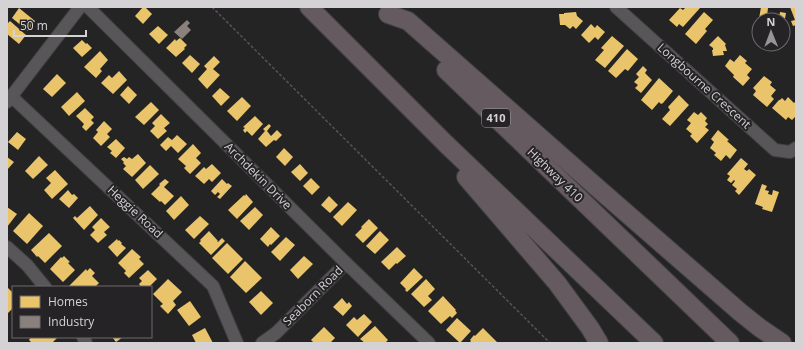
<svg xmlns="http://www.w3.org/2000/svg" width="803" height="350" font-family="'Open Sans',sans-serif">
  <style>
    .homes { fill: #e9c46a }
    .industry { fill: #8a817c }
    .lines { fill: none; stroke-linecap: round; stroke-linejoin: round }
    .minor-casing { stroke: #414041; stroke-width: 14 }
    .highway-casing { stroke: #414041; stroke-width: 20 }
    .path { stroke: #565556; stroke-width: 1.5; stroke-dasharray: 3 2; stroke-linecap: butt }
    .minor { stroke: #585658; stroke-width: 12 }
    .highway { stroke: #645a5f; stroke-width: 18 }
    .labels { text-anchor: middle; stroke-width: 4; stroke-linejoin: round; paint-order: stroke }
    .shield { fill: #262326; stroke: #a09ea0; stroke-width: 1 }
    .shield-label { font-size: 11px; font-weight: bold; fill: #d4d2d4 }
    .street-label { font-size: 12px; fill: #d4d2d4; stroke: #262326 }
  </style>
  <rect width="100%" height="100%" fill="#252425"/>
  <g class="homes">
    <polygon points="143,7 145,7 152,14 143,24 135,16"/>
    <polygon points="686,7 698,7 700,8 683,27 679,24 677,27 669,20 680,8 683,10"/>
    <polygon points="761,7 768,8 767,16 779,18 780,12 786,13 784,24 783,24 783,20 760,20 760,19 759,19"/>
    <polygon points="790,7 796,7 796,25 793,26 791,21 795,20"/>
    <polygon points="19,8 35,21 28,31 12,18"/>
    <polygon points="576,12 577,16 583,21 576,29 573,26 570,29 565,25 560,25 559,14 564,14 564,13"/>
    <polygon points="704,12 713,20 705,29 707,31 696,44 685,34"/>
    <polygon points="10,21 26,35 19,44 7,34 7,24"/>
    <polygon points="591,24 595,28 597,25 605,32 598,40 595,37 589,43 581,35"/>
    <polygon points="158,26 168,35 159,44 149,34"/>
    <polygon points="612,36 624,46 605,68 595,60 604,50 601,48"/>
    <polygon points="718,36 726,44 725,45 727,51 723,51 724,55 713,56 712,50 713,50 713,48 709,45"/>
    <polygon points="180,38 187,45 184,48 185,49 176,57 166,48 175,39 176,41"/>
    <polygon points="82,40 86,44 87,43 92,48 82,57 73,48"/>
    <polygon points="627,49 638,59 628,71 625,69 616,78 608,71"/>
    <polygon points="100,51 108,60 100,69 102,71 96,78 84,67"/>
    <polygon points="190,55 200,64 192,73 182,63"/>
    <polygon points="740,55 747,61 745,63 752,69 747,75 750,78 743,86 733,77 734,75 725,66 730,59 734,62"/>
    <polygon points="214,56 220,62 213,69 220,75 207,89 198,79 207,69 204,66"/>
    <polygon points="643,66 647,70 645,73 652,80 641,93 635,88 638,85 634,82 639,77 636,74"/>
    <polygon points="119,71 127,80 113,94 101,83 109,75 112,78"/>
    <polygon points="57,74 66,83 52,97 43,89"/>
    <polygon points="764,76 772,82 770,85 776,90 771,96 774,99 767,107 753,95 756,91 753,88"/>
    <polygon points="659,78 673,91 663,103 661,104 659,102 652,110 641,100"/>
    <polygon points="128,86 137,95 129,104 120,95"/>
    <polygon points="220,88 230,97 221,106 212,96"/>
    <polygon points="77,92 85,101 69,116 61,107"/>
    <polygon points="679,95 689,105 670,126 662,119 670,110 668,107"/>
    <polygon points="242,97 251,106 237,121 227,111"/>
    <polygon points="788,97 794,103 796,101 796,116 792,120 788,117 786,120 772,108 779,100 780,100 782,98 785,101"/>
    <polygon points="151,102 159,110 144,125 135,117"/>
    <polygon points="85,108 94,117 91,120 94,123 86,131 82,127 84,124 76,116"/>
    <polygon points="694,112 698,115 701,112 707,118 705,121 708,124 705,127 709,130 697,143 690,136 692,134 686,129 691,123 687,120"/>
    <polygon points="161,114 170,123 164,128 167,131 158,139 150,131 155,126 152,123"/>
    <polygon points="255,116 263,124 252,136 247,131 245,133 243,130 245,128 243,127"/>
    <polygon points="104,121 112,129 107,134 110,137 101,146 93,138 98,132 96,130"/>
    <polygon points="269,124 271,126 267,131 271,136 277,130 282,135 276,141 274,140 266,147 258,139 265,131 263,129"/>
    <polygon points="718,130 729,140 727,141 737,150 730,159 726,155 721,161 714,155 716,153 710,148 714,142 711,139"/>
    <polygon points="17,132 26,139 18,150 8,142"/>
    <polygon points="177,135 187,144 178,153 171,146 166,151 160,145 168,137 172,140"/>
    <polygon points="116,139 125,148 116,158 110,153 112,151 107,147"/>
    <polygon points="193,144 201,153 196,158 201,163 190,174 184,168 186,166 178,159"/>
    <polygon points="284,148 293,157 285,166 276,157"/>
    <polygon points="138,154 146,163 132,177 123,169 126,166 123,163 124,162 121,159 124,157 127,159 129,157 132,159"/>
    <polygon points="39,156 48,165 33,179 25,171"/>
    <polygon points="7,157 14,162 7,170"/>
    <polygon points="741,158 748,164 744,169 747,171 749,169 756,175 739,195 735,191 737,189 732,185 735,181 734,180 731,183 727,180 730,176 727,174"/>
    <polygon points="212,164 221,173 212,182 209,179 204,184 195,176 204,167 206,169"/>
    <polygon points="300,164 308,173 300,181 291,172"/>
    <polygon points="150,165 159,174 143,189 135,180"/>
    <polygon points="55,170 68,184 52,199 44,190 51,183 46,178"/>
    <polygon points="311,178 320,187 312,195 303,186"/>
    <polygon points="165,179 169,182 164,187 174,196 165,205 161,201 160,202 151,194 160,185 159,184"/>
    <polygon points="222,179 227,184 228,183 232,186 220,199 217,197 220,194 218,192 215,195 211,191"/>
    <polygon points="762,184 767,186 765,190 769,191 768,194 772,195 773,190 779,192 772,212 762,209 763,207 755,204"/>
    <polygon points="68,190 72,195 74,194 78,198 69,208 59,199"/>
    <polygon points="246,194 253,202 237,219 228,210 244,195 245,196"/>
    <polygon points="181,196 189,205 174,220 166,211"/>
    <polygon points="329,196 338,205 330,213 321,205"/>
    <polygon points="348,202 357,210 342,226 333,217"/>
    <polygon points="90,206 98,215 84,230 73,218 75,216 77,218"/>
    <polygon points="7,207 17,214 7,227"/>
    <polygon points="255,207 263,215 249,230 240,221"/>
    <polygon points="29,213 43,226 27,244 13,231"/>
    <polygon points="200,216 209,224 194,239 185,230"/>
    <polygon points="101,218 110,227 104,232 107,235 98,243 90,235 95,230 92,227"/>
    <polygon points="369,219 378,228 363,243 355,235 362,228 361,227"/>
    <polygon points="271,227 280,236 271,245 270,244 268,247 260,239"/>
    <polygon points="209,231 218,241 217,241 218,242 222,238 225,241 211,255 199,243 201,241 200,240"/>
    <polygon points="380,231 389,240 375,254 366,246"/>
    <polygon points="49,233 62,246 45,263 38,256 37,257 31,250"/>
    <polygon points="286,237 295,245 280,261 271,252"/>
    <polygon points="117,239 118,241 119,240 122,243 121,244 126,248 117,257 108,247"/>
    <polygon points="227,243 243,259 228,274 212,258"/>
    <polygon points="397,247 406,256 397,264 396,263 389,270 381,262"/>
    <polygon points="132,249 141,257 139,259 144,264 129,278 124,273 126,271 118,263"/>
    <polygon points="64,256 70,262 68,263 75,270 63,282 50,269 61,257 62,258"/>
    <polygon points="304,256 313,264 298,279 290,270"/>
    <polygon points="245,261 262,278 246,293 230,277"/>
    <polygon points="90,268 95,273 92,276 99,283 95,287 68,287 86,269 87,271"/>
    <polygon points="414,268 423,277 408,291 407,292 405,290 406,289 400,283"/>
    <polygon points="148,270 157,279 149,287 141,287 139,284 142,281 139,278"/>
    <polygon points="168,279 182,292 173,301 176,305 168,314 160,306 163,304 153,294"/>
    <polygon points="426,279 435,289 428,296 432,300 424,307 411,294"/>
    <polygon points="7,287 13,293 13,308 7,314"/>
    <polygon points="261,291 273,303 261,315 249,302"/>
    <polygon points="443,296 456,310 455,310 457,313 452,318 450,316 441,324 428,311"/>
    <polygon points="342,298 347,304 349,302 352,306 343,316 333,307"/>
    <polygon points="190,301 201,317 189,326 177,310"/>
    <polygon points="364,314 372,322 358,337 346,325 354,317 357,320"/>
    <polygon points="457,318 471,331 460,343 446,330"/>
    <polygon points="375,326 388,340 385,343 365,343 360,339"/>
    <polygon points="324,327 335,338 330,343 314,343 311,340"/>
    <polygon points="205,328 213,343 196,343 192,335"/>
    <polygon points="483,328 497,342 495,343 469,343 471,341 470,340 474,335 475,336"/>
    <polygon points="31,337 56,337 57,338 52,343 32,343 29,340"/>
    <polygon points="112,337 123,337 116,342"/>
  </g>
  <polygon class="industry" points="187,20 190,23 187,26 191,30 182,39 174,32"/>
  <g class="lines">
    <defs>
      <g id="minor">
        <polyline points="88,7 346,263 429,343"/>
        <polyline points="616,7 775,150 790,152 796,148"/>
        <polyline points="11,96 213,286 237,343"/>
        <polyline points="7,102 80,7"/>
        <polyline points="7,247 27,265 45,287"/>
        <polyline points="83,337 86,343"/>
        <polyline points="262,343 276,333 346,263"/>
      </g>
      <g id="highway">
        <polyline points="309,7 446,144 654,343"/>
        <polyline points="388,14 408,21 601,191 740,312 760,328 782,343"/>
        <polyline points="446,70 730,343"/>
        <polyline points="466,177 557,283 590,328 599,343"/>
      </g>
    </defs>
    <use href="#minor" class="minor-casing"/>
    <use href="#highway" class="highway-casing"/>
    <polyline class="path" points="212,7 550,343"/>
    <use href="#minor" class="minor"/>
    <use href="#highway" class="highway"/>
  </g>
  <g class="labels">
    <rect class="shield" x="482" y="109" width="28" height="18" rx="3"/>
    <g class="shield-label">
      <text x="496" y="122">410</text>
    </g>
    <g class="street-label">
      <text transform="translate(704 86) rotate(42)" y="4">Longbourne Crescent</text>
      <text transform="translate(555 175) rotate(44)" y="4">Highway 410</text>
      <text transform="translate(258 176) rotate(45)" y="4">Archdekin Drive</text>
      <text transform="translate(135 212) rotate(43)" y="4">Heggie Road</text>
      <text transform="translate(313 296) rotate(-45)" y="4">Seaborn Road</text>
    </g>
  </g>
  <rect width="803" height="350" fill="none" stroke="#d4d2d4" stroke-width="16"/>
  <rect x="12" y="286" width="140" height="52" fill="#262326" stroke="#6c696c"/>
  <rect x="20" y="296" width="20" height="12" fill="#e9c46a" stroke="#6c696c"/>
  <text x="48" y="306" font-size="12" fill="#d4d2d4">Homes</text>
  <rect x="20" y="316" width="20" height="12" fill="#8a817c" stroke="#6c696c"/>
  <text x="48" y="326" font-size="12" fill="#d4d2d4">Industry</text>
  <g transform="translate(771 32) rotate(359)"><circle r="19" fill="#262326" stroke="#6c696c"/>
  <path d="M0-3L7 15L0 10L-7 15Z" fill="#979597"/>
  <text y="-6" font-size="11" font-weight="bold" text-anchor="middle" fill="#d4d2d4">N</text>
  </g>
  <path d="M14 30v6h72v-6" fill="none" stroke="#d4d2d4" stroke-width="2"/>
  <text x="20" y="30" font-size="12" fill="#d4d2d4" stroke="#262326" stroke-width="3" paint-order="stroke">50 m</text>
</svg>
